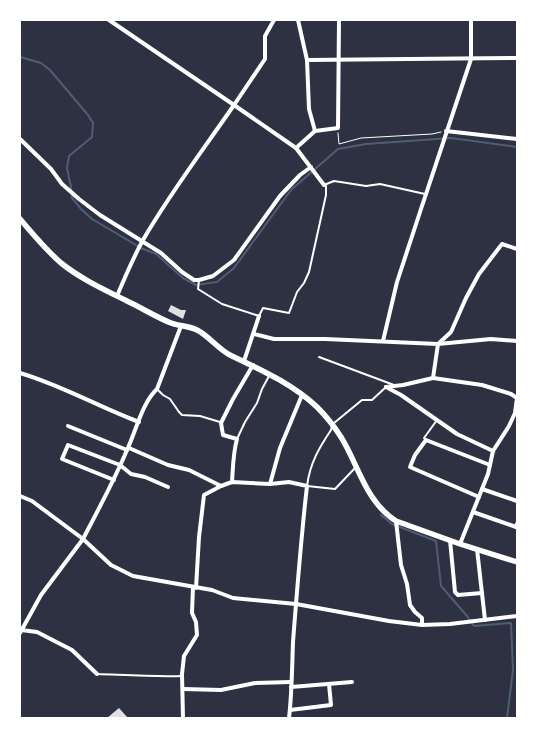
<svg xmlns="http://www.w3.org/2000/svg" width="537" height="738" font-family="'Public Sans',sans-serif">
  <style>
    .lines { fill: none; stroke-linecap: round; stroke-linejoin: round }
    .stream { stroke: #4f5d75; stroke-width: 2 }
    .building { fill: #e0e0e3 }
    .path { stroke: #fff; stroke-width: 1 }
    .service { stroke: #fff; stroke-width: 2 }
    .minor { stroke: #fff; stroke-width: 4 }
    .secondary { stroke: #fff; stroke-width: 5.5 }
  </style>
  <rect width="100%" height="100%" fill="#2d3142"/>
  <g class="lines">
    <g class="stream">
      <polyline points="20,57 41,63 50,70 88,115 93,123 92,137 69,156 67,168 71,187 72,198 81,209 92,219 141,248 156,254 183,278 196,285 217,282 234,268 291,190 338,149 366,144 451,138 517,147"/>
      <polyline points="381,515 392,524 436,541 441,586 467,616 474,626 511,623 513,670 507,718"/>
    </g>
  </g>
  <g class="building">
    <polygon points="171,305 181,310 186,310 183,319 168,311"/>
    <polygon points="119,708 128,718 107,718"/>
  </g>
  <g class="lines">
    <polyline class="path" points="338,133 339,144 361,138 432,134 441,132"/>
    <g class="service">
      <polyline points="199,280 198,289 222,304 259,316 263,308 289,313 297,292 304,283 309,272 326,195 326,186 324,185 334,181 366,186 380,184 425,194"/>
      <polyline points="319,357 394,385"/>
      <polyline points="157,389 163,395 170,399 179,412 182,415 200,416 220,422"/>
      <polyline points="334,423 362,400 372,400 386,387"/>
      <path d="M332,426L331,430C319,448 310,463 307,486L335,489L355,468"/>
      <polyline points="237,439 245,422 257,403 262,389 269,376"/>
      <polyline points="426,440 424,438 437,420"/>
      <path d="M97,674C125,675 154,677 182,676"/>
    </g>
    <g class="minor">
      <polyline points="109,20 234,105 265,59 265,36 274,20"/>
      <polyline points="298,20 307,60 309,109 315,131"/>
      <polyline points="307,60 517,58"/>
      <polyline points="446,131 517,139"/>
      <polyline points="20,139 51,169 62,184 79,199 100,215 161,253 182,272 194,280 199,280 213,276 234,260 280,196 300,175 311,167"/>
      <polyline points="296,148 324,185"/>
      <path d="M117,296C125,277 133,258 143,240C170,193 203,150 234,105L296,148L315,131L338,128L339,20"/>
      <path d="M181,326L157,389C142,403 136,431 127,450C114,481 98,510 83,539L111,565L133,576L212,590L233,598L296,604L389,621L422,625L450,624L517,616"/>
      <polyline points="254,334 274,339 325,339 438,344 491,339 517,341"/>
      <polyline points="383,341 397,282 420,212 471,59 471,20"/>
      <polyline points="244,361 259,316"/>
      <path d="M20,373C61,385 99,407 139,422"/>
      <polyline points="433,378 482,385 511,394 517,398 515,413 509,426 493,451 488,474 460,544"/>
      <polyline points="386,387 403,385 433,378 438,344 451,332 466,298 479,274 502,244 517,249"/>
      <polyline points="386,387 401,395 457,434 493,451"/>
      <polyline points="68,426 127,450"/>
      <polyline points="129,448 168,465 189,470 221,486"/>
      <polyline points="114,480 62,459 68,445 120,465 131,474 145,477 168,487"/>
      <path d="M232,482C233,468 233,453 237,439L223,435L221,423L233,399L253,365"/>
      <polyline points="270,484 280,448 302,395"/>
      <polyline points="482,489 517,501"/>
      <polyline points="20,496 32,501 83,539 41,595 20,633"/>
      <polyline points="479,497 410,467 415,455 426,440 490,465"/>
      <polyline points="473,512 516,527 517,524"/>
      <polyline points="396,521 401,565 407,584 410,605 415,612 422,618 422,625"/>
      <polyline points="450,540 455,592 458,595 482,593"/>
      <polyline points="477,549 485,620"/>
      <path d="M196,588L199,537L204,495L221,486L232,482L270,484L289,482L307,486C301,538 297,590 293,642C292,667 292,693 289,718"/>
      <polyline points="21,630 37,632 72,650 97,674"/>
      <polyline points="291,687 352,682"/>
      <polyline points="183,689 221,690 255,683 291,682"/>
      <polyline points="290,710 331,705 329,684"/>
      <polyline points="183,718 182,674 184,656 197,635 196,622 192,613 193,587"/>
    </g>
    <path class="secondary" d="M20,219C33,234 46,250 61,263C81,279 105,290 127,301C142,308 156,317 171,323C179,326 189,326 197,330C209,336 217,348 230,355C261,370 291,383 317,407C326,416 334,426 341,437C359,466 365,501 396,521L460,544L517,562"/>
  </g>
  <rect width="537" height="738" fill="none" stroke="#ffffff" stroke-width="42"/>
</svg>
